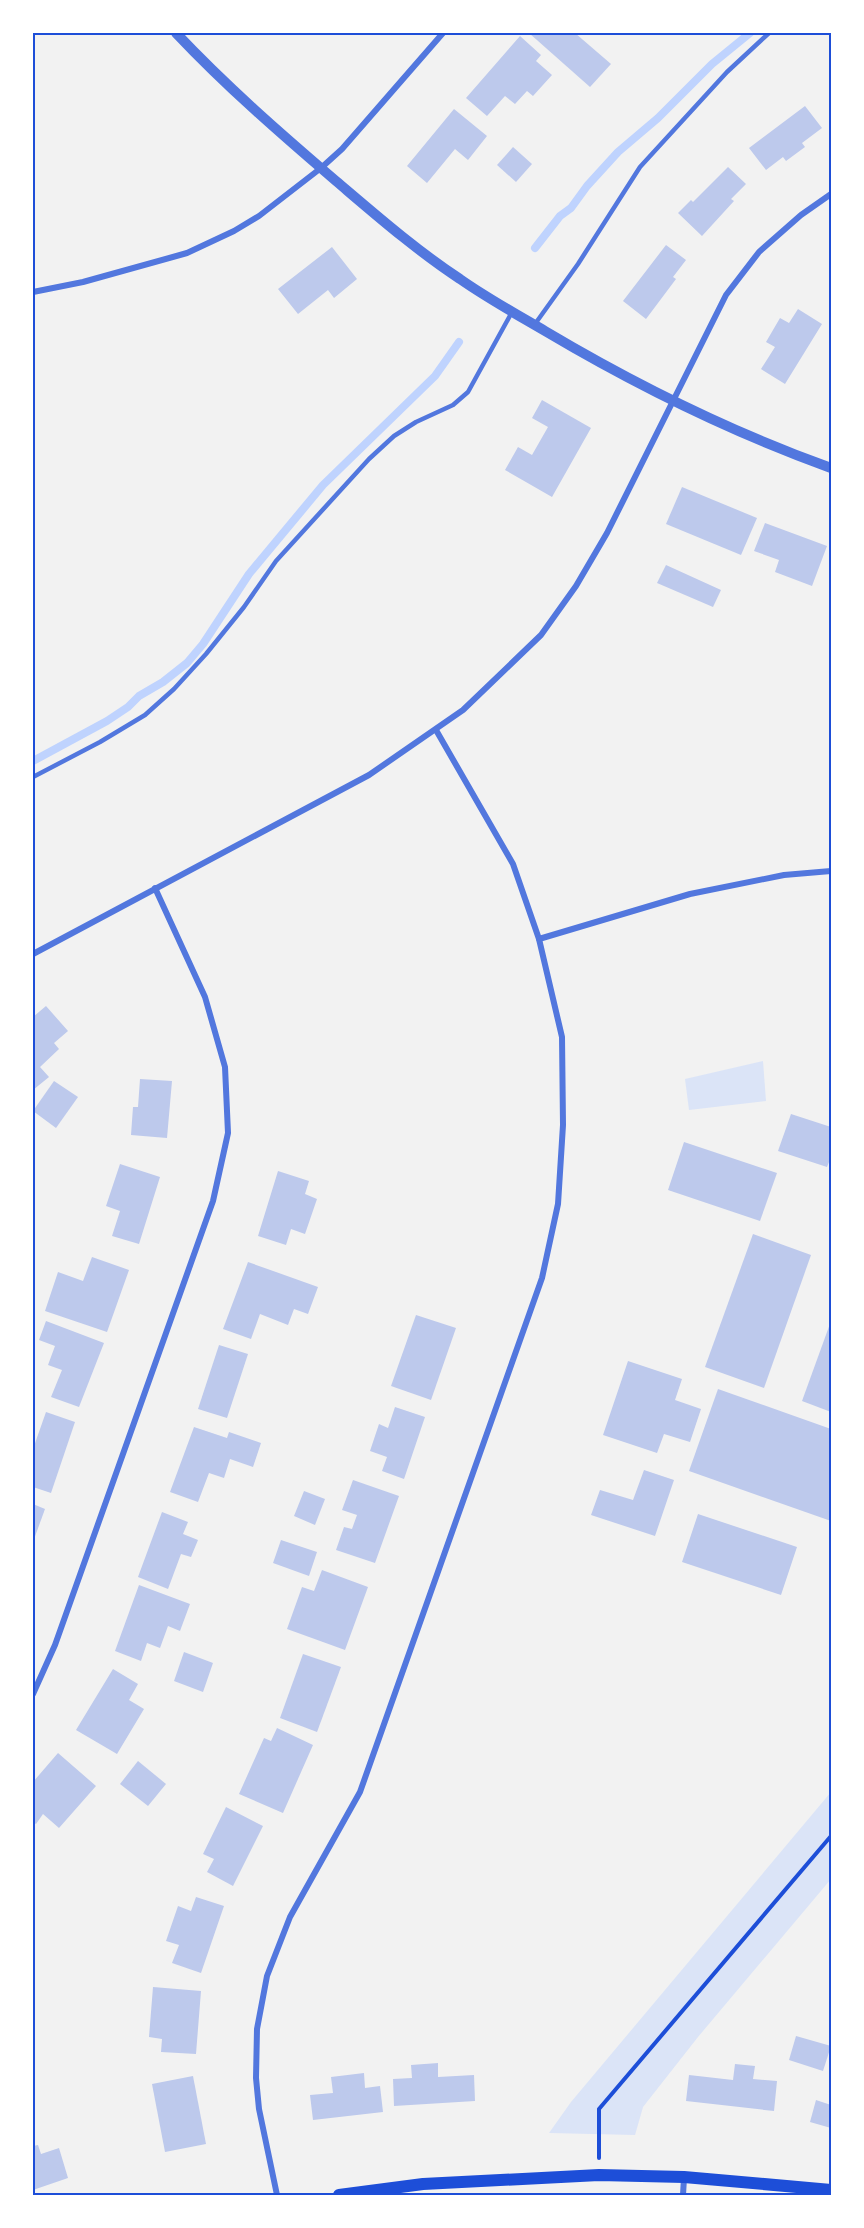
<svg xmlns="http://www.w3.org/2000/svg" width="864" height="2228" font-family="'Sofia Sans Condensed',sans-serif">
  <style>
    .green { fill: #dbe4f7 }
    .lines { fill: none; stroke-linecap: round; stroke-linejoin: round }
    .stream { stroke: #bfd3fe; stroke-width: 8 }
    .building { fill: #bdc9ec }
    .path { stroke: #1d4ed8; stroke-width: 4 }
    .service { stroke: #5277de; stroke-width: 4.5 }
    .minor { stroke: #5277de; stroke-width: 6 }
    .tertiary { stroke: #5277de; stroke-width: 10 }
    .secondary { stroke: #1d4ed8; stroke-width: 12 }
    .neatline { fill: none; stroke: #1d4ed8; stroke-width: 2 }
  </style>
  <rect width="100%" height="100%" fill="#f2f2f2"/>
  <g class="green">
    <polygon points="763,1061 766,1101 689,1110 685,1079"/>
    <polygon points="831,1792 831,1879 698,2037 643,2107 635,2135 549,2133 571,2102"/>
  </g>
  <g class="lines">
    <g class="stream">
      <polyline points="535,248 560,216 571,208 587,186 618,152 658,118 712,64 750,33"/>
      <polyline points="33,761 107,721 128,707 139,696 163,682 187,663 203,644 249,574 323,485 435,376 459,342"/>
    </g>
  </g>
  <g class="building">
    <polygon points="529,33 575,33 611,64 590,87"/>
    <polygon points="520,36 541,55 536,61 552,75 533,96 527,91 515,104 505,96 487,116 466,98"/>
    <polygon points="805,106 822,128 802,143 805,147 786,161 783,157 766,170 749,148"/>
    <polygon points="454,109 487,136 468,160 455,149 427,183 407,166"/>
    <polygon points="513,147 532,164 516,182 497,165"/>
    <polygon points="728,167 746,184 731,199 734,201 702,236 678,213 691,200 693,202"/>
    <polygon points="666,245 686,260 673,277 676,279 646,319 623,301"/>
    <polygon points="332,247 357,279 334,298 328,290 298,314 278,289"/>
    <polygon points="798,309 822,324 785,384 761,369 775,347 766,342 780,318 789,323"/>
    <polygon points="542,400 591,428 552,497 505,470 518,447 532,455 548,427 532,418"/>
    <polygon points="682,487 757,518 741,555 666,524"/>
    <polygon points="765,523 827,546 812,586 775,572 779,560 754,551"/>
    <polygon points="666,565 721,590 713,607 657,583"/>
    <polygon points="46,1006 68,1031 54,1043 59,1049 40,1067 49,1077 33,1090 33,1017"/>
    <polygon points="140,1079 172,1081 167,1138 131,1135 133,1107 138,1107"/>
    <polygon points="54,1081 78,1097 56,1128 33,1111"/>
    <polygon points="791,1114 831,1127 831,1157 827,1167 778,1151"/>
    <polygon points="684,1142 777,1173 760,1221 668,1190"/>
    <polygon points="120,1164 160,1177 139,1244 112,1236 120,1211 106,1206"/>
    <polygon points="278,1171 309,1181 305,1194 317,1199 305,1234 291,1229 286,1245 258,1236"/>
    <polygon points="753,1234 811,1255 764,1388 705,1367"/>
    <polygon points="92,1257 129,1270 107,1332 45,1311 58,1272 83,1281"/>
    <polygon points="248,1262 318,1287 308,1314 294,1309 288,1325 260,1314 251,1339 223,1329"/>
    <polygon points="416,1315 456,1328 431,1400 391,1386"/>
    <polygon points="46,1321 104,1343 79,1407 51,1397 62,1370 48,1365 55,1346 39,1340"/>
    <polygon points="831,1321 831,1412 802,1401"/>
    <polygon points="219,1345 248,1354 227,1418 198,1409"/>
    <polygon points="628,1361 682,1379 675,1400 701,1409 690,1442 664,1434 657,1453 603,1435"/>
    <polygon points="718,1389 831,1429 831,1521 689,1471"/>
    <polygon points="395,1407 425,1417 404,1479 382,1471 387,1457 370,1451 379,1424 388,1428"/>
    <polygon points="46,1412 75,1422 51,1493 33,1487 33,1449"/>
    <polygon points="194,1427 227,1438 229,1432 261,1443 253,1467 230,1459 224,1478 209,1473 198,1502 170,1492"/>
    <polygon points="644,1470 674,1480 655,1536 591,1515 600,1490 633,1500"/>
    <polygon points="353,1480 399,1496 375,1563 336,1550 344,1527 352,1529 357,1515 342,1510"/>
    <polygon points="304,1491 325,1499 315,1525 294,1516"/>
    <polygon points="33,1504 45,1509 33,1542"/>
    <polygon points="162,1512 188,1522 183,1534 198,1540 191,1557 181,1554 168,1589 138,1577"/>
    <polygon points="698,1514 797,1547 781,1595 682,1562"/>
    <polygon points="281,1540 317,1552 309,1576 273,1563"/>
    <polygon points="322,1570 368,1587 345,1650 287,1629 302,1587 314,1591"/>
    <polygon points="139,1585 190,1604 180,1631 168,1626 160,1648 147,1643 141,1661 115,1651"/>
    <polygon points="184,1652 213,1663 203,1692 174,1681"/>
    <polygon points="303,1654 341,1667 317,1732 280,1718"/>
    <polygon points="113,1669 138,1684 129,1700 144,1709 117,1754 76,1730"/>
    <polygon points="277,1728 313,1745 283,1813 239,1794 264,1738 271,1741"/>
    <polygon points="58,1753 96,1786 59,1828 43,1814 36,1824 33,1822 33,1782"/>
    <polygon points="138,1761 166,1784 148,1806 120,1784"/>
    <polygon points="226,1807 263,1826 233,1886 207,1872 214,1859 203,1854"/>
    <polygon points="196,1897 224,1906 201,1973 172,1963 179,1945 166,1941 178,1906 191,1911"/>
    <polygon points="153,1987 201,1991 196,2054 161,2052 162,2039 149,2037"/>
    <polygon points="796,2036 831,2046 823,2071 789,2060"/>
    <polygon points="438,2063 438,2077 474,2075 475,2101 394,2106 393,2079 412,2078 411,2065"/>
    <polygon points="735,2064 755,2066 753,2079 777,2081 774,2111 686,2101 689,2075 733,2080"/>
    <polygon points="364,2073 365,2088 380,2086 383,2112 313,2120 310,2095 333,2093 331,2077"/>
    <polygon points="193,2076 206,2144 165,2152 152,2084"/>
    <polygon points="816,2100 831,2105 831,2128 810,2122"/>
    <polygon points="38,2145 41,2154 59,2148 68,2178 33,2190 33,2146"/>
  </g>
  <g class="lines">
    <polyline class="path" points="599,2158 599,2109 831,1836"/>
    <g class="service">
      <polyline points="535,324 578,264 640,167 727,72 769,33"/>
      <polyline points="33,777 100,742 145,715 174,689 206,654 244,607 276,561 369,459 394,436 416,422 453,405 468,392 512,312"/>
    </g>
    <g class="minor">
      <polyline points="33,292 83,282 187,253 234,231 259,216 321,168 342,149 443,33"/>
      <polyline points="539,939 690,894 784,875 831,871"/>
      <polyline points="33,954 369,775 463,710 541,635 576,586 607,533 726,295 759,252 801,215 831,194"/>
      <polyline points="33,1694 55,1645 213,1201 228,1133 225,1067 205,997 155,888"/>
      <polyline points="277,2195 259,2109 256,2078 257,2029 267,1976 290,1917 360,1792 542,1278 558,1204 563,1125 562,1037 539,939 513,864 436,730"/>
      <polyline points="683,2195 684,2178"/>
    </g>
    <path class="tertiary" d="M176,33C226,86 280,133 336,181C376,215 416,250 460,279C487,298 516,314 545,331C636,385 731,432 831,468"/>
    <polyline class="secondary" points="339,2195 423,2184 599,2175 684,2177 831,2190"/>
  </g>
  <rect width="864" height="2228" fill="none" stroke="#ffffff" stroke-width="69"/>
  <rect x="34" y="34" width="796" height="2160" class="neatline"/>
</svg>
